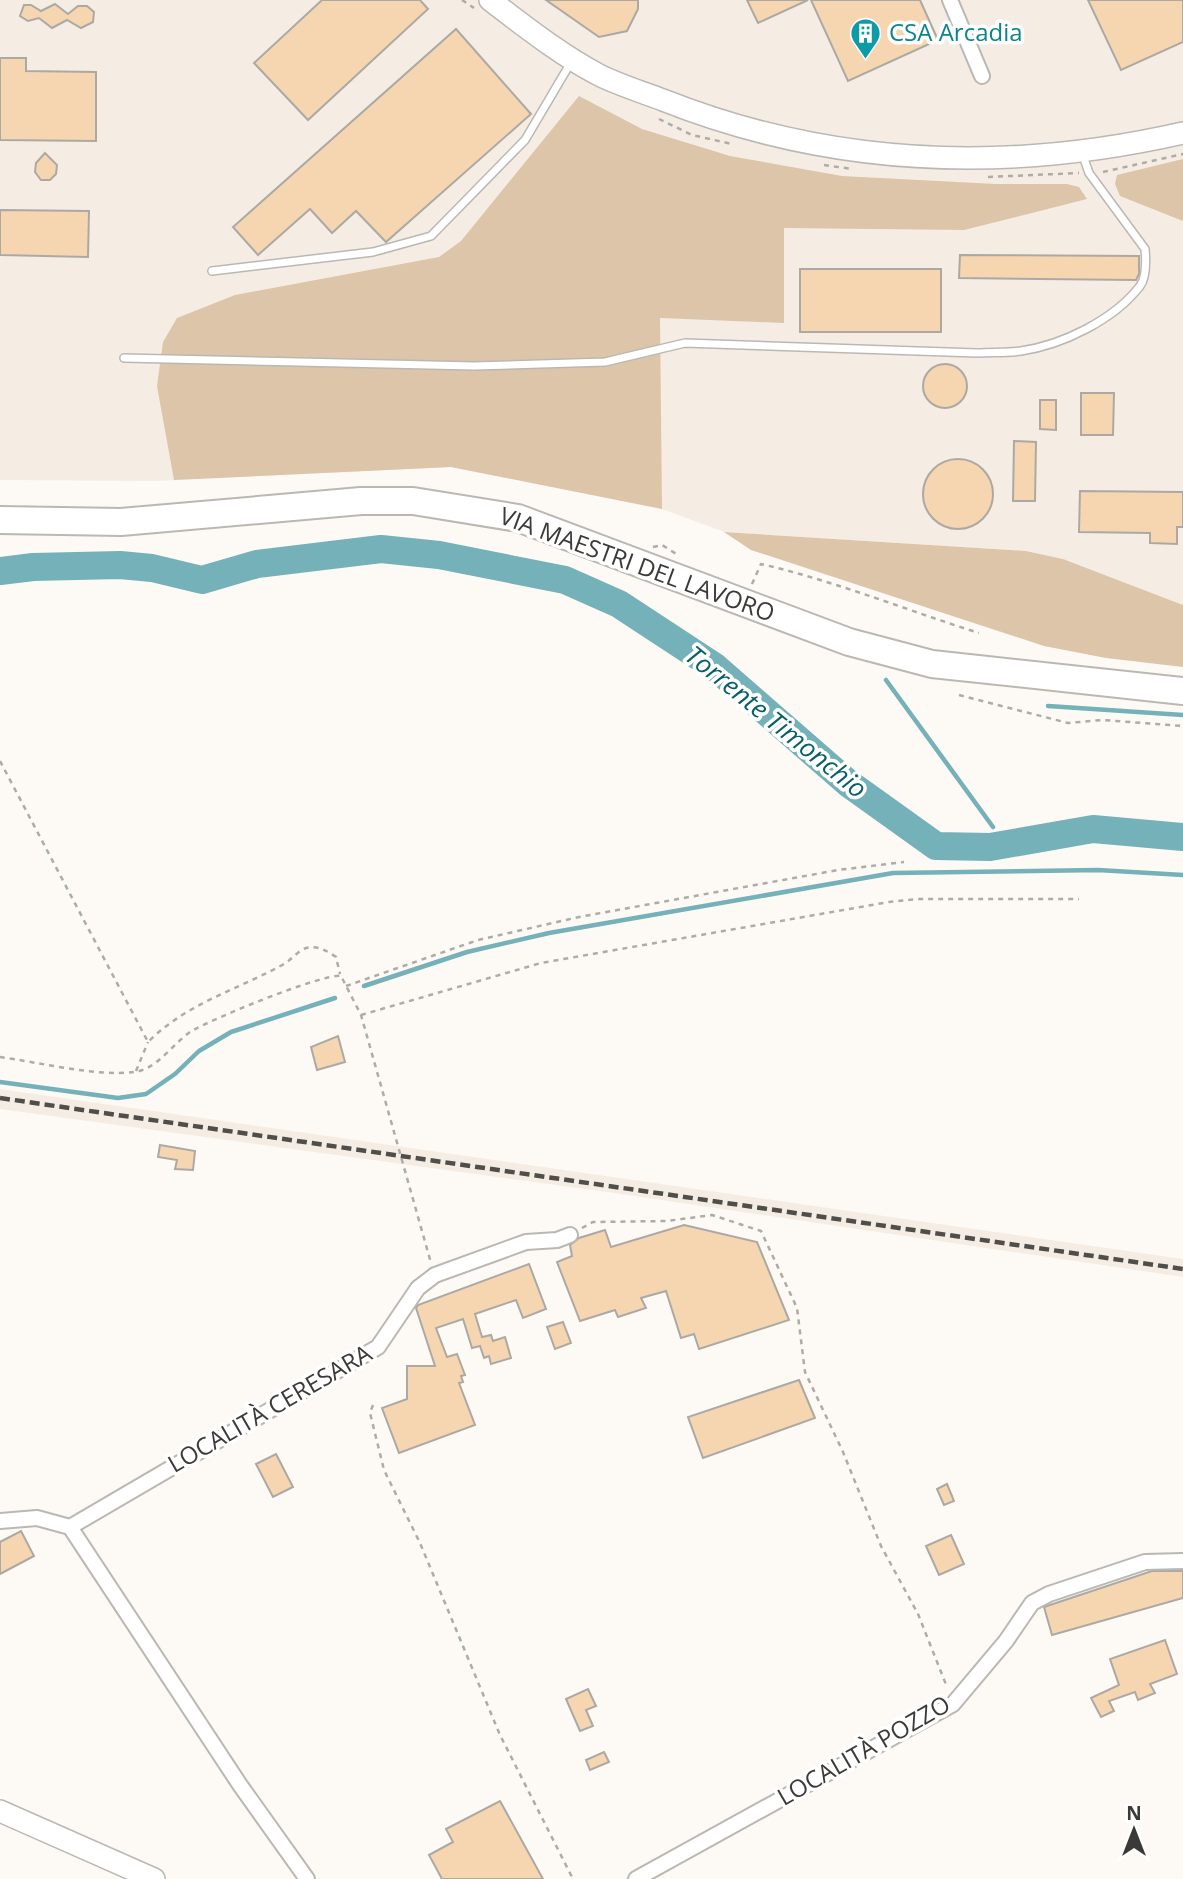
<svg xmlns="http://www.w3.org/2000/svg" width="1183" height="1879" font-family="'Open Sans',sans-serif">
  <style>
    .built { fill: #f5ede3 }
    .green { fill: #dcc5a9 }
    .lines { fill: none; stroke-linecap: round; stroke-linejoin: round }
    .stream { stroke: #75b1b8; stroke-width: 4.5 }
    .river { stroke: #75b1b8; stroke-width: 28 }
    .building { fill: #f6d6b0; stroke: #aca9a5; stroke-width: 2 }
    .lane-casing { stroke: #bbb8b4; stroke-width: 10 }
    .street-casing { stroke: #bbb8b4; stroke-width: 18 }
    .secondary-casing { stroke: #bbb8b4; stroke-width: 24 }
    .highway-casing { stroke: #bbb8b4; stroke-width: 30 }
    .path { stroke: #aeaba8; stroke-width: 2.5; stroke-dasharray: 5 5; stroke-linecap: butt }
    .lane { stroke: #fff; stroke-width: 7 }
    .street { stroke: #fff; stroke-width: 14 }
    .secondary { stroke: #fff; stroke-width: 21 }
    .highway { stroke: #fff; stroke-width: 26 }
    .rail { stroke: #4f4e4b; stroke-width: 4.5; stroke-dasharray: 10 5; stroke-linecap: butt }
    .labels { text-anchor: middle; stroke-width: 7; stroke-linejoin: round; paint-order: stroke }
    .culture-label { font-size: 24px; fill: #0d838f; stroke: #fff; text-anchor: start }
    .street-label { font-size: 24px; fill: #3b3a38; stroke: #fff }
    .water-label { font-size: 26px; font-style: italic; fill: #075f67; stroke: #fff }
  </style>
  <rect width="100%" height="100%" fill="#fdf9f5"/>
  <g class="built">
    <polygon points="0,0 1183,0 1183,605 1063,559 1026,551 724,532 662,509 451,467 155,481 0,480"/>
    <polygon points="0,1089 1183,1259 1183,1277 614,1193 0,1109"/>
  </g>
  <g class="green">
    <polygon points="579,96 642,129 730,156 842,176 996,184 1067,184 1079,187 1087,199 964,230 784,228 784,323 660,318 662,509 451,467 174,480 157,386 163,342 177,318 235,295 439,257 461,241"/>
    <polygon points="1183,159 1183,221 1120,196 1115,184 1117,175"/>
    <polygon points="724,532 1026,551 1063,559 1183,605 1183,667 1106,658 1044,646 751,550"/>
  </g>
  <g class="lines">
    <g class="stream">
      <polyline points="886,680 993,827"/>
      <polyline points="1048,706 1183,715"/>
      <polyline points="364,986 467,952 549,933 893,873 1098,870 1183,875"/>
      <polyline points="0,1082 118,1098 146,1094 175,1074 199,1051 231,1032 335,998"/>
    </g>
    <polyline class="river" points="0,571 33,567 120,565 152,568 202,580 257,564 381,549 439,555 565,580 619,604 715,667 848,783 936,846 990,847 1093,829 1183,837"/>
  </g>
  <g class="building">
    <polygon points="322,0 420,0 428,9 308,120 254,63"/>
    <polygon points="546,0 638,0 638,9 627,31 599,37"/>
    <polygon points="747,0 808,0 758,23"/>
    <polygon points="811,0 920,0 938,40 848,81"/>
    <polygon points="1088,0 1183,0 1183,42 1121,70"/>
    <polygon points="55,4 68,14 78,6 87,6 94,12 93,22 81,28 67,20 52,28 39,18 28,21 20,16 24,5 31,5 41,11"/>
    <polygon points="456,29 531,114 386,242 356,211 332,233 310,209 258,255 233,227"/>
    <polygon points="0,58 26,58 26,71 96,72 96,141 0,140"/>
    <polygon points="45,153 57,165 56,174 50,180 41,180 35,172 36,163"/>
    <polygon points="0,210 89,211 88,257 0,255"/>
    <polygon points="960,255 1139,256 1139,274 1136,280 959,278"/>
    <rect x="800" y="269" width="141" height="63"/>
    <circle cx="945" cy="386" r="22"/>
    <polygon points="1081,393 1114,393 1113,435 1081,435"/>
    <polygon points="1040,400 1056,400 1056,430 1040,429"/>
    <polygon points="1014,441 1036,442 1035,501 1013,501"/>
    <circle cx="958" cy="494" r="35"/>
    <polygon points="1080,491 1183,492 1183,527 1177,527 1177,544 1150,543 1150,533 1079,532"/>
    <polygon points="338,1036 345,1062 317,1070 311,1047"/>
    <polygon points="160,1145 195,1151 193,1170 175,1169 177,1160 158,1157"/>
    <polygon points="684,1225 757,1242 789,1320 699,1349 694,1334 681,1338 666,1291 641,1298 646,1308 618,1317 615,1310 580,1321 557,1262 572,1256 570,1245 579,1238 605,1230 611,1247"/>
    <polygon points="529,1264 546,1309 523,1318 516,1300 475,1314 482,1337 491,1335 493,1341 505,1337 511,1358 491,1364 489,1356 484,1358 480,1346 472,1348 463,1319 436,1328 447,1357 457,1354 465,1375 461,1376 463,1382 459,1383 475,1425 399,1453 382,1408 407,1399 407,1366 435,1366 416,1308 418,1305"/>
    <polygon points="563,1322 571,1343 555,1349 547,1327"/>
    <polygon points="799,1380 815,1418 703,1458 688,1417"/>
    <polygon points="276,1454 293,1487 273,1497 256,1464"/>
    <polygon points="947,1484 954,1501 944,1505 937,1489"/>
    <polygon points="21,1531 34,1556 0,1574 0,1542"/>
    <polygon points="951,1535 964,1564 939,1575 926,1546"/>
    <polygon points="1152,1571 1183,1571 1183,1598 1052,1635 1044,1607"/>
    <polygon points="1165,1640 1177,1674 1150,1684 1155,1693 1138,1700 1135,1692 1109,1701 1114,1711 1101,1717 1091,1698 1119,1685 1110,1659"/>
    <polygon points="588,1689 596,1706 586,1710 593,1726 580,1731 566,1699"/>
    <polygon points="604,1752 609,1762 590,1770 586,1760"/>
    <polygon points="500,1801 543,1879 442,1879 429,1855 453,1842 446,1829"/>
  </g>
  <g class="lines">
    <defs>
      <g id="lane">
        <polyline points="212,271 373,252 431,236 525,140 567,69"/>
        <path d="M124,358L474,366L605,362L685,343L977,353C992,352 1007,353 1021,351C1062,345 1114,320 1140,286C1147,277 1146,260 1145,249L1089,173L1082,153"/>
      </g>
      <g id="street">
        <polyline points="950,0 982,76"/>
        <polyline points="0,1521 37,1518 70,1527 240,1785 307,1879"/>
        <polyline points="70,1527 378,1347 418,1288 435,1275 526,1242 557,1240 570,1235"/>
        <polyline points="636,1879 953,1704 1006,1641 1032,1603 1049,1594 1145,1562 1183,1561"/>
      </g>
      <g id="secondary">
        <path d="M490,0C524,26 561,55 599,75C619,85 642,92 663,100C832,167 1007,173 1183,133"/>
        <polyline points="0,1811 154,1879"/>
      </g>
      <polyline id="highway" points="0,520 121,522 361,501 413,501 518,518 849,642 932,664 1183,691"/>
    </defs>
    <use href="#lane" class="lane-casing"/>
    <use href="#street" class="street-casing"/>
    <use href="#secondary" class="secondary-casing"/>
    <use href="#highway" class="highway-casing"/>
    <g class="path">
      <polyline points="462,0 474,8"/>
      <polyline points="659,119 692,135 732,144"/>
      <polyline points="824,165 852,169"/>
      <polyline points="1103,172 1183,154"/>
      <polyline points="988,177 1079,173"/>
      <polyline points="653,547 662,545 678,555"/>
      <path d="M752,584L761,564C835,581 906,610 979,633"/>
      <polyline points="959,695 1068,723 1102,720 1183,726"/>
      <path d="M0,761L148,1042C187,1003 237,990 284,964C292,959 298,951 306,948C318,945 327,951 336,957L340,974"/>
      <polyline points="346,986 478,940 579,917 838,870 904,862"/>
      <polyline points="361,1015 541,963 889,902 917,899 1079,899"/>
      <path d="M0,1057C37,1062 98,1077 134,1072C156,1070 173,1044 190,1032C209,1020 323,973 341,976L361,1015L431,1263"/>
      <polyline points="136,1071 148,1042"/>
      <polyline points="582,1228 593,1222 667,1221 712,1215 761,1231 797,1308 805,1372 843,1452 881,1546 918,1614 947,1687"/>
      <polyline points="373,1405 370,1413 384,1470 420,1543 500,1735 573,1879"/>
    </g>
    <use href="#lane" class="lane"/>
    <use href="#street" class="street"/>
    <use href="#secondary" class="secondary"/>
    <use href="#highway" class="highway"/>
    <polyline class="rail" points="0,1098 1183,1269"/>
  </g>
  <defs>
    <symbol id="building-pin" viewBox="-11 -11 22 30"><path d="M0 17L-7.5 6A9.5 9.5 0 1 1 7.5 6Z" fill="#0f9aa8" stroke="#fff"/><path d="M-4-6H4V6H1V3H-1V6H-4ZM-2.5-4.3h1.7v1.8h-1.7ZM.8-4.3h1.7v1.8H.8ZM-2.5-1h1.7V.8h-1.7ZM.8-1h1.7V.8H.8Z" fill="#fff"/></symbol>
  </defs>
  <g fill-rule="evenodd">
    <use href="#building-pin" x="848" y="16" width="35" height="47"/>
  </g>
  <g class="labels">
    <g class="culture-label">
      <text x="889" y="41">CSA Arcadia</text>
    </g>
    <g class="street-label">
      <text transform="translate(637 565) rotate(20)" y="8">VIA MAESTRI DEL LAVORO</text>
      <text transform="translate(270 1409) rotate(-30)" y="8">LOCALITÀ CERESARA</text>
      <text transform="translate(864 1751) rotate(-30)" y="8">LOCALITÀ POZZO</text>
    </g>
    <g class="water-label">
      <text transform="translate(776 722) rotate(39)" y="9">Torrente Timonchio</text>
    </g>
  </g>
  <g transform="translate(1134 1830)" stroke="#ffffff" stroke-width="5" paint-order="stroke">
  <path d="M0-5L12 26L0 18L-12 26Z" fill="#3b3a38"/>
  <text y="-10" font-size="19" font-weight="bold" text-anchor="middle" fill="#3b3a38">N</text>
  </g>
</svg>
